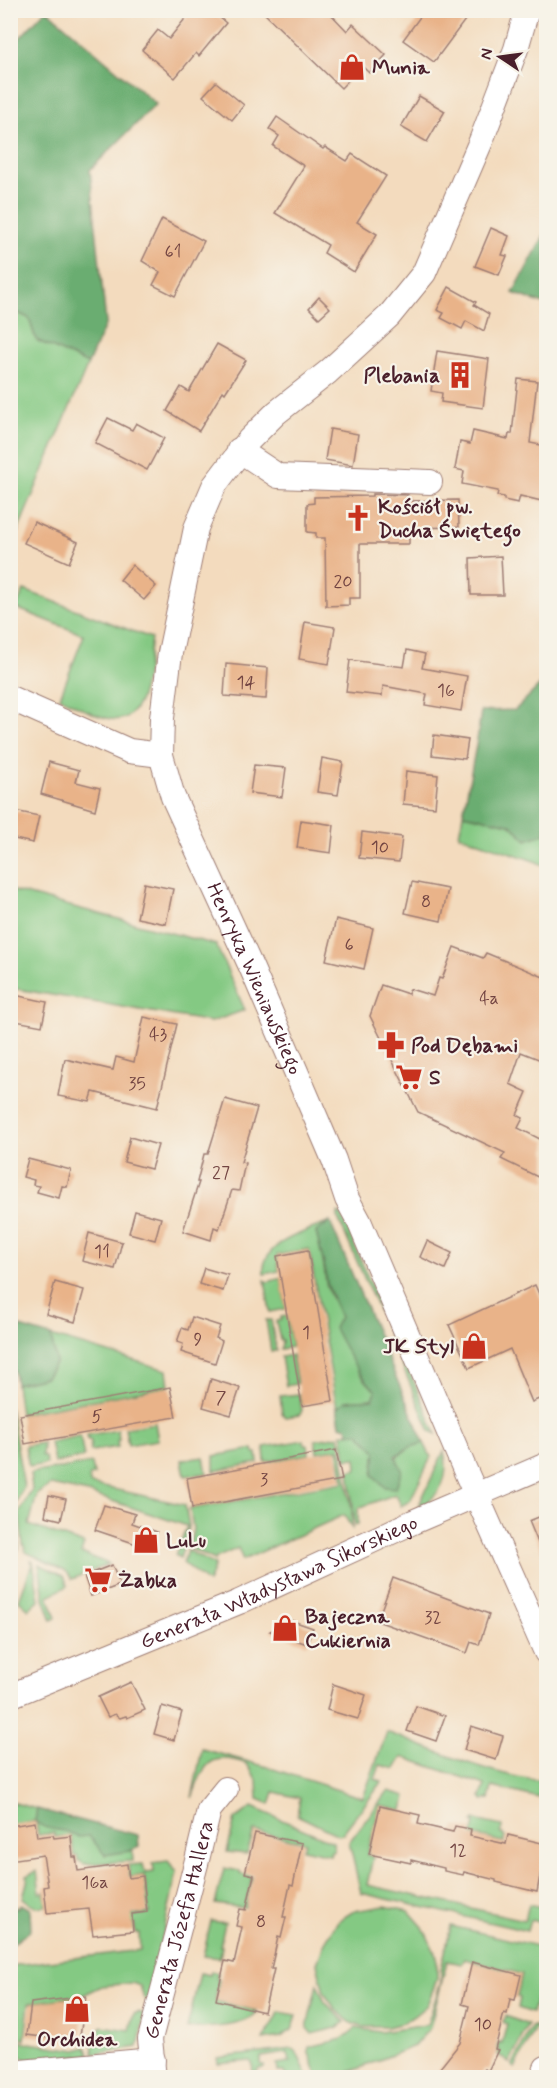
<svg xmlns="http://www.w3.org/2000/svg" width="557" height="2088" font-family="Mynerve,sans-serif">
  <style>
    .green { fill: #84c983; stroke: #677457; stroke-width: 1.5 }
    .forest { fill: #6bad71; stroke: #5a664e; stroke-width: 1.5 }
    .building { fill: #e9b389 }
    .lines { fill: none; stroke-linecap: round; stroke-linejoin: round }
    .minor-casing { stroke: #9e7d74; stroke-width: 26 }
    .minor { stroke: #fff; stroke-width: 24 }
    .labels { text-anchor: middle; stroke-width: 4.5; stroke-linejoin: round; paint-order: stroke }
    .number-label { font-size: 18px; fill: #724442 }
    .poi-label { font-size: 21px; font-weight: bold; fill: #4a1f2b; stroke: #f7f3e8; text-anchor: start }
    .street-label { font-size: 21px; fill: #4a1f2b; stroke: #f7f3e8 }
  </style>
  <rect width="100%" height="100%" fill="#f7f3e8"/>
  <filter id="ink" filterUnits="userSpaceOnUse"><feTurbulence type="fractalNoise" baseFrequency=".0167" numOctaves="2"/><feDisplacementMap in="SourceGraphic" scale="12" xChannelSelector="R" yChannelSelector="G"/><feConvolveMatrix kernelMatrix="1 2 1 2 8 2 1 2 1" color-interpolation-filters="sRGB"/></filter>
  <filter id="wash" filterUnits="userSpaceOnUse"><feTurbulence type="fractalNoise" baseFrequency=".008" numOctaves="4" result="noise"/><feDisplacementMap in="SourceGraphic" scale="24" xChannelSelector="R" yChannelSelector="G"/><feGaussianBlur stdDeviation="1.35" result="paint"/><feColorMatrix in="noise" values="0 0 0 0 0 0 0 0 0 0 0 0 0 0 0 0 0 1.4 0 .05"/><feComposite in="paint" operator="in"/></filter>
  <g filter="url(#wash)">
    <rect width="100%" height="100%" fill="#f3dbbe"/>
    <g class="green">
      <polygon points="11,310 29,318 36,340 88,364 11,547"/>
      <path d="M24,590L151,638C147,662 147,726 111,719C93,716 76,705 60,697L84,635L16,608Z"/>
      <polygon points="463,814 510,824 527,840 546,833 546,867 537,862 459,835"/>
      <polygon points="10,890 216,945 245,1010 211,1022 11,988"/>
      <polygon points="338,1213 342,1215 383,1313 380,1314 338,1218"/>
      <path d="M330,1222L316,1233C322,1249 324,1265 326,1283C328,1294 336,1306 340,1317C350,1348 349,1367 376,1391L373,1399L345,1401L337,1408L309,1249L277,1255L279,1271L264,1274C260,1242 306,1232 330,1222Z"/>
      <polygon points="281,1278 286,1309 270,1312 265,1280 268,1282"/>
      <polygon points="287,1316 292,1347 281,1349 282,1340 280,1340 276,1321 281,1320 281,1317"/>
      <polygon points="266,1320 271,1320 276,1351 271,1351"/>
      <polygon points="384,1323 389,1323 436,1434 430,1431"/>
      <polygon points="51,1336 167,1370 169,1386 20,1414 16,1384 46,1377 56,1362"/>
      <polygon points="292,1355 297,1384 286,1386 281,1357"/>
      <polygon points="299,1394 302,1410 300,1415 285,1417 282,1413 280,1396"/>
      <polygon points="10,1408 24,1487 14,1506 11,1507"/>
      <polygon points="155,1423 158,1440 128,1445 125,1428"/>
      <polygon points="118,1430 119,1440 117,1441 118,1447 90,1451 91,1440 88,1440 87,1435"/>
      <polygon points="358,1432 376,1451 373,1475 410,1447 424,1443 431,1457 410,1501 401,1506 396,1494 358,1508 358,1524 355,1526 349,1471 357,1469 356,1458 346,1459 342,1434"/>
      <polygon points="80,1436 84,1457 54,1463 50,1442"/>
      <polygon points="339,1436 352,1510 352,1528 344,1515 243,1560 238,1548 216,1558 215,1560 189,1548 193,1529 190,1509 344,1482 338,1449 317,1452 315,1440"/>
      <polygon points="304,1440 305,1445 308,1445 309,1454 265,1462 264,1447"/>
      <polygon points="43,1443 42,1456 45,1456 46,1464 29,1467 25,1446"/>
      <polygon points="253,1449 254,1453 257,1453 258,1463 214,1471 214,1456"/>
      <path d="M444,1451C450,1476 442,1496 418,1507Z"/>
      <polygon points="204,1457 207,1473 185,1476 182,1460"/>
      <polygon points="92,1463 94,1475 89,1476 90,1484 185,1505 189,1526 180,1558 175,1555 187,1526 88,1493 51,1485 37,1494 29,1525 84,1544 81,1553 109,1564 72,1579 67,1572 26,1552 23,1544 19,1513 32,1489 30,1473"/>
      <polygon points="14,1514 19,1549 11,1545 11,1515"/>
      <polygon points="187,1550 215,1565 208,1583 183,1563"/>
      <polygon points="31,1560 33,1561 39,1600 29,1609 19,1600 32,1564"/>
      <polygon points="39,1564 64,1576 68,1586 48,1596 56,1618 52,1620 44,1598"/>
      <path d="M387,1732C434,1750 497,1778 546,1781V1794L544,1799L492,1787L489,1799L483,1800L481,1797L485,1785L402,1757L395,1769L380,1765L375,1779L382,1782L342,1834L338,1835L297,1815L300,1798L274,1792L270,1804L258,1799L257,1780L247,1764C209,1750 204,1765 192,1798L202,1749L264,1766L363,1798Z"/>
      <polygon points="388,1791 406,1796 403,1810 380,1805 367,1855 373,1857 367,1885 525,1920 529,1904 546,1908 546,1924 530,1920 527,1931 361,1893 349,1842"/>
      <polygon points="11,1802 37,1809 35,1821 11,1824"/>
      <polygon points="252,1807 333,1842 334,1850 331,1851 330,1855 303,1849 305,1842 254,1831 247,1854 227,1852 235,1819"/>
      <polygon points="475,1820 502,1826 501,1833 506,1836 504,1842 472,1835 475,1823 473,1822"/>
      <path d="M36,1822C49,1832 77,1829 89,1836C95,1839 101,1850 105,1855L132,1850L133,1861L84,1864L78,1860L77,1855L74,1856L71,1835L55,1837L54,1833L38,1835Z"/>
      <polygon points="168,1861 177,1872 148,2001 144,1999 140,1986 132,1983 102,1986 81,1996 29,2003 25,2039 14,2037 10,1971 16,1965 140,1950 139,1933 135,1933 134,1923 128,1924 128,1916 149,1913 144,1875 130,1877 128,1865 143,1864 145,1873 154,1872 153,1863"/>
      <polygon points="224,1868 240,1871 240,1874 252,1877 245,1908 215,1904"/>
      <polygon points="37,1871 40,1893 44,1892 46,1906 35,1907 23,1898 28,1878 27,1876"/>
      <polygon points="385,1906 409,1911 423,1927 437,1957 437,1979 427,2005 414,2016 403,2023 388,2027 363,2027 351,2023 336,2010 324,1993 317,1963 325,1942 338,1921 354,1911"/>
      <polygon points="211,1921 225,1923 220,1946 222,1946 220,1958 203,1956"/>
      <polygon points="451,1926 546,1948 546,1959 532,2013 518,2008 520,1998 517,1997 522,1974 465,1959 462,1964 447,1961 430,2028 414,2046 350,2072 352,2077 318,2077 308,2051 309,2047 342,2039 356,2028 380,2032 427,2025 441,1982 441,1969"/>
      <path d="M211,1971L218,1973L216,1979L219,1980L215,2001L257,2011C251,2028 204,2027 187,2029L200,1973L210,1975Z"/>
      <polygon points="317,1984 325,2002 345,2022 336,2028 312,2034 307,2028"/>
      <path d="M138,2012L145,2014L138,2047L94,2054C90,2041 93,2036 102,2026L130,2030L134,2014Z"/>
      <path d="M279,2012L297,2015L292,2030L281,2037L263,2040C266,2032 276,2023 279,2012Z"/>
      <polygon points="506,2016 528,2025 509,2063 498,2054 500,2050 497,2048 499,2042 502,2043 507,2024 503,2022"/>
      <polygon points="532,2026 536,2027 515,2068 512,2066"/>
      <polygon points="15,2041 77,2050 86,2047 90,2055 27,2060 18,2055"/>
      <polygon points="293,2049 296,2051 308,2077 286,2077 284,2072 278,2072 277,2064 290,2062 288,2053 261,2057 261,2065 264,2065 264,2068 258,2069 257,2074 253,2074 252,2063 250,2061 218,2064 217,2058"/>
    </g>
    <g class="forest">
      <polygon points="45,11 48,11 156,104 90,170 106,323 88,364 36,340 29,318 11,310 11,47"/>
      <polygon points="546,232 546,305 513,293"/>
      <polygon points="546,679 546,833 527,840 510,824 463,814 477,740 481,711 515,710"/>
      <path d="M330,1222L424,1443L410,1447L395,1456L402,1470L396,1488L385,1487L373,1475L376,1451L358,1432L349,1433L347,1427L340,1425L337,1408L345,1401L373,1399L376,1391C358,1374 345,1350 334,1328L340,1317L327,1284L325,1269L316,1232Z"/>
      <polygon points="10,1324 51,1336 56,1362 46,1377 16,1384 11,1355"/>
      <path d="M37,1809L138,1835L139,1847L130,1851L105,1855L89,1836L79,1837C66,1827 46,1833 35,1821Z"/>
      <polygon points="21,1904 30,1909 31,1930 11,1945 11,1917 13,1913 11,1911 13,1907 17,1909"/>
    </g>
    <g id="blocks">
      <g class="building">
        <polygon points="192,10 211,10 226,23 199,56 196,53 175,78 142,50 158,30 169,39"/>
        <polygon points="261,10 327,10 347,31 353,24 386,55 369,73 362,66 341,88"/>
        <polygon points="425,10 459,10 468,16 434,62 403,40"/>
        <polygon points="216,82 244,105 232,120 203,96"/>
        <polygon points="419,96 445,111 427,142 401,127"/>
        <polygon points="277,117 323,149 325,147 347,161 352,154 386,176 357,222 377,234 354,272 324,253 328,245 275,213 304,166 273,146 279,136 269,129"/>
        <polygon points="162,219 204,241 175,296 153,285 160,272 142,261"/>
        <polygon points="491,228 509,236 502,255 507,256 499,275 475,266"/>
        <polygon points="449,287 476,302 474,305 489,314 484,331 466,321 462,329 441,318 444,313 437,310"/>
        <polygon points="319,297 330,308 319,318 309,308"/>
        <polygon points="217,344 246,360 225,393 223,391 199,431 167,411 181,387 189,392"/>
        <polygon points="437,351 489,359 483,408 441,402 442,393 431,391"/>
        <polygon points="518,379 537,381 530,443 546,446 546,502 520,496 518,503 504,500 504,497 497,496 498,491 462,484 464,471 455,469 460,442 470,444 473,431 508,439 509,434 512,434"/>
        <polygon points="108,418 132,430 136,423 164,438 147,470 95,443"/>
        <polygon points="330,429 358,434 353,465 325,460"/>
        <polygon points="372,494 408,495 408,501 458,500 459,527 409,528 409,544 360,544 360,598 349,598 349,605 326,606 325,538 316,538 316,533 307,532 307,504 314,503 314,497 372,496"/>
        <polygon points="34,522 78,542 69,563 24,543"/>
        <polygon points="501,556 503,595 471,595 470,558"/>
        <polygon points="132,565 156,586 144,600 120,580"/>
        <polygon points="305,622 335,627 329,664 299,659"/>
        <polygon points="407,650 425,654 422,668 467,676 461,711 425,705 427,694 383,686 382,696 346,692 350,660 404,667"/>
        <polygon points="226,664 268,668 266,699 224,696"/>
        <polygon points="434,735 468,740 465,759 432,755"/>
        <polygon points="322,758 343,762 338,795 317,792"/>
        <polygon points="49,762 79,770 76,782 100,788 95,810 41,794"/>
        <polygon points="254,765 286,768 282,797 250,793"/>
        <polygon points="406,771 438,775 435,807 403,804"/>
        <polygon points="10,810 39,816 33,843 10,838"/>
        <polygon points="301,820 334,825 331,853 297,848"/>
        <polygon points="362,832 402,837 399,862 359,858"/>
        <polygon points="412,882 448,889 441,921 405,913"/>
        <polygon points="144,883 173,889 166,924 137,918"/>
        <polygon points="336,919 373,928 364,969 326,960"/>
        <polygon points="454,947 483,958 486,953 546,978 546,1062 521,1052 510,1084 527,1092 517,1115 523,1118 518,1128 546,1142 546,1181 501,1159 505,1153 418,1112 370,1016 381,985 408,994 410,989 433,996 439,978 442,979"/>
        <polygon points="10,994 47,1002 42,1026 10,1020"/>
        <polygon points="144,1017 177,1024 157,1108 93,1092 90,1102 58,1096 65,1059 113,1070 116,1057 134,1062"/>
        <polygon points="225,1099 257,1108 241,1162 245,1163 239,1191 232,1190 219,1229 214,1227 211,1240 183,1231 199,1182 197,1182 204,1154 208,1154"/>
        <polygon points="130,1137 158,1145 151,1169 124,1162"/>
        <polygon points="28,1159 71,1170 67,1187 62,1186 59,1198 37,1192 39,1186 33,1185 34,1180 23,1177"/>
        <polygon points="135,1211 161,1218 155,1240 129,1233"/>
        <polygon points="89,1233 122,1242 115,1269 82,1261"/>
        <polygon points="427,1241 452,1253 445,1269 420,1257"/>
        <polygon points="308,1250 333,1401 302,1406 277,1256"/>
        <polygon points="204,1268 228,1275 223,1291 199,1284"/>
        <polygon points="55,1282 84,1290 75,1322 46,1314"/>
        <polygon points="535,1285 546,1310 546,1396 532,1402 510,1349 469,1368 449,1325"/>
        <polygon points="192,1317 220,1326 216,1338 222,1341 215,1363 181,1352 183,1344 177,1342 182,1328 188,1330"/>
        <polygon points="211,1379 240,1388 231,1415 203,1407"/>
        <polygon points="170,1387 176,1417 25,1444 20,1415"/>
        <polygon points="336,1450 342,1480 192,1508 187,1478"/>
        <polygon points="49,1495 66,1499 61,1520 45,1516"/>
        <polygon points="104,1505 135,1514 132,1523 157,1532 151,1549 95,1530"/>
        <polygon points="546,1514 546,1562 529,1521"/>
        <polygon points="112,1565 120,1585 91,1596 84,1576"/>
        <polygon points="393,1578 489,1614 479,1645 471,1642 467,1653 377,1621"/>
        <polygon points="290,1620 313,1628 307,1644 270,1631"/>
        <polygon points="131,1682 145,1710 127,1718 126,1716 120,1718 115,1714 108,1717 98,1697"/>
        <polygon points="333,1684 366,1695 358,1719 327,1710"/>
        <polygon points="162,1706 182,1712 174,1740 154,1734"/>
        <polygon points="416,1706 445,1716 436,1741 407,1731"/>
        <polygon points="471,1726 503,1736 496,1760 464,1750"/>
        <polygon points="380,1806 420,1815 418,1824 453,1832 455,1826 471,1829 470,1836 506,1844 508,1835 546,1844 537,1892 496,1882 496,1880 464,1872 463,1875 444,1871 444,1868 411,1860 411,1863 369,1854"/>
        <polygon points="35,1822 37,1837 53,1835 54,1838 71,1836 73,1857 76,1857 78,1871 127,1864 129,1878 143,1876 147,1912 132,1914 133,1931 93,1935 89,1909 47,1913 44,1887 48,1886 43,1855 10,1860 10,1826"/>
        <polygon points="255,1833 302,1843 293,1886 290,1885 283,1917 286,1917 281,1938 278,1937 271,1969 274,1969 264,2012 216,2000 225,1961 234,1963 242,1927 236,1926 240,1909 246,1910 254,1875 245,1873"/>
        <polygon points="472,1962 521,1975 515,2000 510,1999 507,2014 504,2013 495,2049 498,2050 488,2071 485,2069 478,2078 432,2078 460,2043 469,2006 462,2004"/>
        <polygon points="86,1996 79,2042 27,2035 31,2003"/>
      </g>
    </g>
  </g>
  <g filter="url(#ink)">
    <use href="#blocks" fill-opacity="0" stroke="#9e7d74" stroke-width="1.5"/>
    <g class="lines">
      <defs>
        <g id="minor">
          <path id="s1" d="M527,10L516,49L481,141L424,273L389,316L328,372L276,413L249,440L214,486L196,528L170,653L162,718L161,755L173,797L252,969L334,1160L347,1199L359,1221L465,1470L546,1652"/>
          <polyline points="239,450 278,476 430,482"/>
          <polyline points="10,698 129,751 161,755"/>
          <path id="s2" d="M10,1696L239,1602L413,1522L546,1465"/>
          <polyline points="10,2073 153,2060"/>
          <path id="s3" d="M154,2078L150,2039L197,1860L209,1810L226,1789"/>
          <polyline points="542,2078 546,2068"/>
        </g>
      </defs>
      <use href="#minor" class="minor-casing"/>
      <use href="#minor" class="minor"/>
    </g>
  </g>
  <defs>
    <symbol id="shop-bare" viewBox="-9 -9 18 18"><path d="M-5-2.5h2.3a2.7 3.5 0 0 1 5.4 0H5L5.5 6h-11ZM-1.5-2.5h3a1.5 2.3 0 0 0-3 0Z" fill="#c8321e" stroke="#f7f3e8" stroke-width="2.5" paint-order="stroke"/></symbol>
    <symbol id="building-bare" viewBox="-9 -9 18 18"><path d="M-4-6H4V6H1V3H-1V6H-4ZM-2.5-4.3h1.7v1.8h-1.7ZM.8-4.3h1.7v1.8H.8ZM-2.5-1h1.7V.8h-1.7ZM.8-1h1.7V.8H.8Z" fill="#c8321e" stroke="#f7f3e8" stroke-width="2.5" paint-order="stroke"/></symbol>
    <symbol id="church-bare" viewBox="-9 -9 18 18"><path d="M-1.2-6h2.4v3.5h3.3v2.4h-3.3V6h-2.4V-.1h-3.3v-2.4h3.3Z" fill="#c8321e" stroke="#f7f3e8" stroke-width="2.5" paint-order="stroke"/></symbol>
    <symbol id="pharmacy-bare" viewBox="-9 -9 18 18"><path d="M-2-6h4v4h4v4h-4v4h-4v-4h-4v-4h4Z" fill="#c8321e" stroke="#f7f3e8" stroke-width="2.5" paint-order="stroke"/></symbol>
    <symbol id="supermarket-bare" viewBox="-9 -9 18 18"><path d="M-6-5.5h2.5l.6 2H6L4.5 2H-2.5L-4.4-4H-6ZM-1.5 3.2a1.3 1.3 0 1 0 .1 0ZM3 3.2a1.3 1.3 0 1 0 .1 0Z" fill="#c8321e" stroke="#f7f3e8" stroke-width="2.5" paint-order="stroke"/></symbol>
  </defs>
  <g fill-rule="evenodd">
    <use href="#shop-bare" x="333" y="48" width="38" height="38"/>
    <use href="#building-bare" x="441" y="356" width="38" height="38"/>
    <use href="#church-bare" x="339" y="499" width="38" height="38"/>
    <use href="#pharmacy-bare" x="372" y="1026" width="38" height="38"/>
    <use href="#supermarket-bare" x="390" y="1058" width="38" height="38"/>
    <use href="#shop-bare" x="455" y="1327" width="38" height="38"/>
    <use href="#shop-bare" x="127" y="1521" width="38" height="38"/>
    <use href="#supermarket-bare" x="79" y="1561" width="38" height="38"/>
    <use href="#shop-bare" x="266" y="1609" width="38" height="38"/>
    <use href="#shop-bare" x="58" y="1990" width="38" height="38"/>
  </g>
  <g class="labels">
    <g class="number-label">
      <text x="173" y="257">61</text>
      <text x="343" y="587">20</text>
      <text x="246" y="688">14</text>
      <text x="446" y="696">16</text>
      <text x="380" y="853">10</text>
      <text x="426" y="907">8</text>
      <text x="349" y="950">6</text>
      <text x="489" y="1004">4a</text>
      <text x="158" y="1040">43</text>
      <text x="137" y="1089">35</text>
      <text x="221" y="1178">27</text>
      <text x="102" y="1257">11</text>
      <text x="306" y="1338">1</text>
      <text x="198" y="1345">9</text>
      <text x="221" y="1403">7</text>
      <text x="97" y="1422">5</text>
      <text x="264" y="1485">3</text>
      <text x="433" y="1623">32</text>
      <text x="458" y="1856">12</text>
      <text x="95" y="1888">16a</text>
      <text x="261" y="1927">8</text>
      <text x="483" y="2030">10</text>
    </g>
    <g class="poi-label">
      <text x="372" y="74">Munia</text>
      <text x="440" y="382" text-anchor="end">Plebania</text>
      <text x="378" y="513">Kościół pw.<tspan x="378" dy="24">Ducha Świętego</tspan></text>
      <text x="411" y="1052">Pod Dębami</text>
      <text x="429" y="1084">S</text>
      <text x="454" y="1353" text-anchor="end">JK Styl</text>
      <text x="166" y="1547">LuLu</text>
      <text x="118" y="1587">Żabka</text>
      <text x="305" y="1623">Bajeczna<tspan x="305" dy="24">Cukiernia</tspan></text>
      <text x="77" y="2046" text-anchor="middle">Orchidea</text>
    </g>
    <g class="street-label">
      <text dy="7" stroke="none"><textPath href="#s1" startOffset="1102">Henryka Wieniawskiego</textPath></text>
      <text dy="7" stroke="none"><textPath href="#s2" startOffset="292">Generała Władysława Sikorskiego</textPath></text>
      <text dy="7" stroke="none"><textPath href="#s3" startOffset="152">Generała Józefa Hallera</textPath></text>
    </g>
  </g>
  <rect width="557" height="2088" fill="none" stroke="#f7f3e8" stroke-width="36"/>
  <g transform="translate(500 57) rotate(283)" stroke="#f7f3e8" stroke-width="4.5" paint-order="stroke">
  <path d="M0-4.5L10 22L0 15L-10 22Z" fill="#4a1f2b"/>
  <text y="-9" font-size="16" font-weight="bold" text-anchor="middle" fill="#4a1f2b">N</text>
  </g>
</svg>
